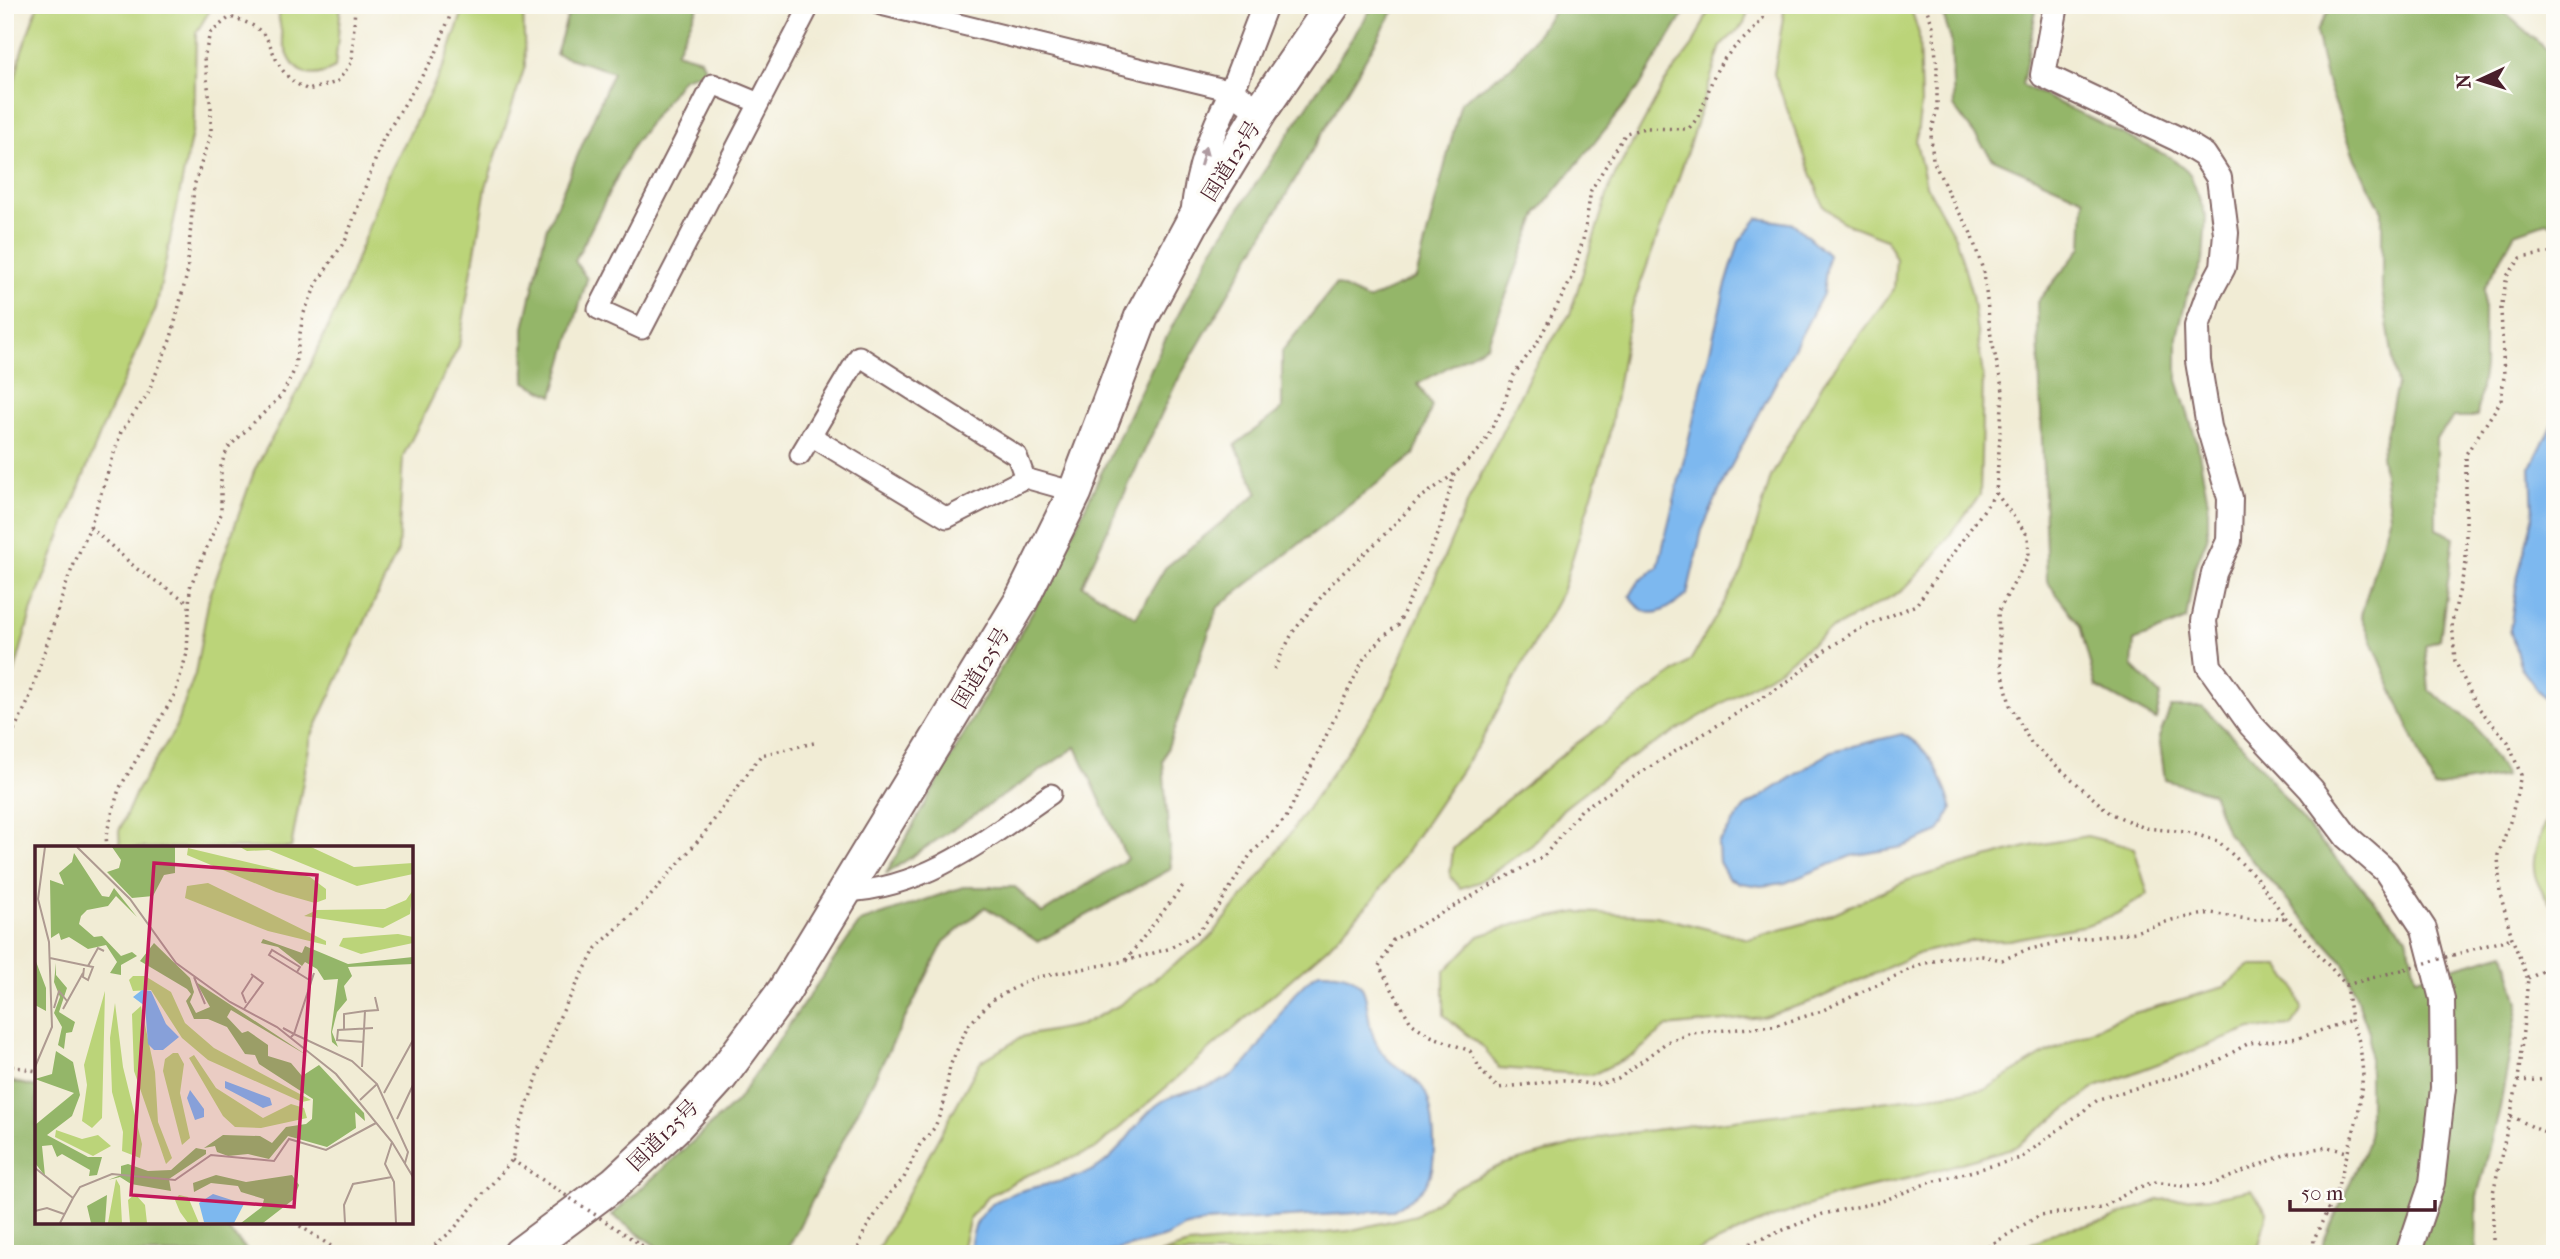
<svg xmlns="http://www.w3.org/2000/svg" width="2560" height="1259" font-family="'IM FELL French Canon','Noto Serif JP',serif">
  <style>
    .green { fill: #bbd479; stroke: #827a52; stroke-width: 2 }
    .forest { fill: #94b669; stroke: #6f6a4a; stroke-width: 2 }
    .water { fill: #7db8ef; stroke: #646c8d; stroke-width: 2 }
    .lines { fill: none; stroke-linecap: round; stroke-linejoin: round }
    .minor-casing { stroke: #846766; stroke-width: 23 }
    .tertiary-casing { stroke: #846766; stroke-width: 28 }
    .trunk-casing { stroke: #846766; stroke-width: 37 }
    .path { stroke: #846766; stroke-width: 3.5; stroke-dasharray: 2 5; stroke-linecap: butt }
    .minor { stroke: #fff; stroke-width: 19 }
    .tertiary { stroke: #fff; stroke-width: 24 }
    .trunk { stroke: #fff; stroke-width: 33 }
    .path-bridge { stroke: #846766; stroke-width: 3.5; stroke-dasharray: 2 5; stroke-linecap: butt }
    .oneway { fill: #ae9aa0 }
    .labels { text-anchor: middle; stroke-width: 7; stroke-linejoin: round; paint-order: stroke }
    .street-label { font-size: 21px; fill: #4a1f2b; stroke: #fdfcf7 }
    .inset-road { fill: none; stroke: #ae9a91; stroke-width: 2 }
    .view { fill: #c2185b; fill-opacity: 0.15; stroke: #c2185b; stroke-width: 3.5 }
    .inset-edge { fill: none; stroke: #4a1f2b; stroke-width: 3.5 }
  </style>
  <rect width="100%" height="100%" fill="#fdfcf7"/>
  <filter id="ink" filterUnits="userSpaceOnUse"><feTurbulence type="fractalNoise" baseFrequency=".0143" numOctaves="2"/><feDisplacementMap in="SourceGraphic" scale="14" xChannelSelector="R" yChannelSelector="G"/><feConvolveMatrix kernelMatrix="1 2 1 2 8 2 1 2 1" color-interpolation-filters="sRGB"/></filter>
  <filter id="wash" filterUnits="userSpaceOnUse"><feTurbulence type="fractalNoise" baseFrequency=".00686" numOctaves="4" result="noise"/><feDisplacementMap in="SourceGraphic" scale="28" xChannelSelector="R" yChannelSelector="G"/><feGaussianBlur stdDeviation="1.57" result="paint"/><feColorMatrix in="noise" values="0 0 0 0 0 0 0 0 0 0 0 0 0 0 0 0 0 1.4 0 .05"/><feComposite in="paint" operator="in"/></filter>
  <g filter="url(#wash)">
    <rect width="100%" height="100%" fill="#f1ecd5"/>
    <g class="green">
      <polygon points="38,5 213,5 196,33 194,123 156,308 102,429 32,609 5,706 5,126 21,53"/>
      <path d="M277,5H341L335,68C287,94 282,39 277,5Z"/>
      <polygon points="465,5 523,5 525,66 486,187 459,346 403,456 398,551 311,737 291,848 120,848 119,831 137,790 174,731 195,674 209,598 255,469 300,387 343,295 386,180 445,63"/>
      <polygon points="1711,5 1750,5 1744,24 1721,46 1680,174 1630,313 1608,442 1562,592 1481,741 1376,896 1328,947 1095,1149 1025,1176 988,1196 970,1217 961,1254 875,1254 980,1062 1024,1036 1081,1025 1118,1006 1209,939 1264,871 1385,696 1469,499 1533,369 1570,314 1611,183 1665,82 1693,45"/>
      <polygon points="1785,5 1910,5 1919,34 1921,104 1916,142 1926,185 1956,239 1972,295 1983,376 1980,495 1928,564 1902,591 1828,631 1779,669 1618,766 1563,809 1532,845 1479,882 1460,888 1450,876 1453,849 1494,810 1577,743 1690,661 1743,570 1771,477 1823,383 1894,289 1896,259 1886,239 1842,222 1823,205 1774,74"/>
      <path d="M2555,814V908C2524,875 2532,856 2547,818Z"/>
      <polygon points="2087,836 2134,848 2148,894 2116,914 2087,925 2009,940 1972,941 1920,953 1813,1001 1763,1017 1666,1027 1635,1054 1592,1075 1499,1068 1484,1048 1444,1015 1444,972 1479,936 1523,922 1579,912 1656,916 1748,939 1823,918 1908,880 2026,847"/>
      <polygon points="2249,966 2279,966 2294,986 2302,1009 2292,1026 2251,1029 2096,1087 2015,1147 1910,1178 1835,1196 1754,1225 1691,1254 1158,1254 1188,1245 1348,1231 1416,1215 1454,1188 1501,1165 1605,1136 1986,1089 2041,1056 2117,1018 2224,987"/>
      <polygon points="2251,1190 2267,1212 2257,1254 2010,1254 2059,1230 2104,1222 2158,1200 2214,1197"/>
    </g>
    <g class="forest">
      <polygon points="571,5 699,5 676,52 701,59 706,71 683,78 633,145 575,261 587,279 553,396 525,382 524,328 546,230 613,72 556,54"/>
      <polygon points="1374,5 1397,5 1175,385 1082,585 1136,617 1165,568 1258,493 1235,445 1282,409 1282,351 1336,284 1368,300 1416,278 1461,102 1515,64 1556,8 1554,5 1689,5 1638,89 1538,212 1487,345 1418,384 1432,406 1414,455 1218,607 1163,761 1171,869 1038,942 985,907 944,942 785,1254 667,1254 612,1215 736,1102 860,922 963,887 1015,887 1042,913 1127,859 1076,747 886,874 1051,578 1163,344 1212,250"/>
      <polygon points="1940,5 2037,5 2022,85 2170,157 2190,174 2206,216 2203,261 2187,295 2177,336 2177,380 2197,442 2208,502 2208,536 2194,570 2186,620 2134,641 2132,666 2161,695 2156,720 2096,687 2080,626 2047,581 2037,302 2082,247 2084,199 1993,159 1954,107 1951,40"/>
      <polygon points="2332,5 2496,5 2555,57 2555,227 2546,222 2515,233 2484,289 2484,367 2477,417 2454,417 2436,438 2436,529 2454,537 2440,639 2425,646 2429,690 2474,724 2505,776 2434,788 2361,615 2390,515 2381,455 2397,385 2382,290 2382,211 2355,159 2326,78 2316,32"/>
      <polygon points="2171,707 2202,707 2247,750 2313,833 2407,937 2416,978 2505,953 2519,1003 2499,1113 2477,1197 2476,1254 2323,1254 2323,1242 2369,1141 2369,1032 2344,963 2227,833 2212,793 2165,780 2159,737"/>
      <polygon points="5,1080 37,1087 37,1222 220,1222 251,1254 5,1254"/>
    </g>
    <g class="water">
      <path d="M1758,218L1794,224L1828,255L1823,294L1727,474L1702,530L1687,595C1665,611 1647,625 1630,596L1639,581L1658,567L1725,288L1739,242Z"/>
      <polygon points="2555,418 2555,712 2521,668 2510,630 2518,575 2533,518 2531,467"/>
      <path d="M1902,734C1931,748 1943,779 1952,809L1939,832L1903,847L1851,856L1785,883L1761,886L1740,883L1728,878L1719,862L1718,844L1744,808L1832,751Z"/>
      <path d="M1319,972C1385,971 1356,1011 1379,1048C1389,1066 1410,1072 1422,1087C1435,1104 1438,1162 1428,1181C1421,1194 1404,1203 1392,1211L1204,1222L1184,1227L1166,1237L1102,1254H970C972,1175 1052,1196 1098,1167C1122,1152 1135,1122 1157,1105C1184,1085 1218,1092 1243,1066C1271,1037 1284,995 1319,972Z"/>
    </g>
  </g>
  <g filter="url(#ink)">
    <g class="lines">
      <defs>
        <g id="minor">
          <polyline points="881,5 1232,91"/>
          <polyline points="759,103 713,84 598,309 642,329 810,5"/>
          <polyline points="811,436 947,518 1025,478"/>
          <polyline points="800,455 859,356 1017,456 1025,478 1075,492"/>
          <path d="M845,892C927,888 986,839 1051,794"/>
        </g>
        <g id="tertiary">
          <polyline points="2056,5 2043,75 2178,139 2204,155 2219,178 2226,233 2223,267 2209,293 2197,326 2198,361 2209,427 2230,498 2229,541 2214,573 2204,621 2209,666 2251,725 2311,789 2347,837 2386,871 2424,929 2442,999 2443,1088 2432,1183 2408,1254"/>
          <polyline points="1260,112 1232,91 1265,5"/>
          <path d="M1193,215C1198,167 1211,134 1232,91"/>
        </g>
        <polyline id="trunk" points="520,1254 615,1183 674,1128 721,1076 784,991 1021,601 1075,492 1141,318 1192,223 1260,112 1333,5"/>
      </defs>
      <use href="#minor" class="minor-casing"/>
      <use href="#tertiary" class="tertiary-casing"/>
      <use href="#trunk" class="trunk-casing"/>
      <g class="path">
        <polyline points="1925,5 1933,26 1937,68 1937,109 1931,134 1933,160 1950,197 1970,231 1984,273 1991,337 2003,391 1996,493 2028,536 2029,556 1998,612 2000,661 2010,705 2031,743 2110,813 2145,828 2187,832 2218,841 2255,876 2286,918 2346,985 2351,1020 2360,1044 2363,1074 2358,1116 2337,1190 2314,1239 2313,1254"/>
        <polyline points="1996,493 1916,605 1857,630 1824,651 1791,680 1582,809 1544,856 1393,940 1379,966 1411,1023 1431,1036 1470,1051 1482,1072 1498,1088 1563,1080 1596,1085 1618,1079 1667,1042 1691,1033 1774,1026 1819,1012 1919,965 1949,957 1982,956 2002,960 2026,950 2066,941 2135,932 2172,920 2211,913 2253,920 2286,918"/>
        <polyline points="90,527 137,569 188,602"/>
        <path d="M1274,669L1293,632L1334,581L1377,542L1419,499L1454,474L1481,448L1502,409L1513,376L1538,341L1572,278L1584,236L1591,190L1626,133L1645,128L1688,129C1708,110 1706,84 1722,62C1733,46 1751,35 1763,18V5"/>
        <path d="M5,749L28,702L69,576L90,527L121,432L147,395L171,338L187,274L194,186L211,133V108L204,58L210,33L230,17C280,30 263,50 289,78C294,83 303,87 308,90L337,82L352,62L355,5"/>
        <polyline points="107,848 106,835 119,789 175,694 187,653 190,587 221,514 221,465 228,448 282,395 294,371 303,315 317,283 346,239 383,139 436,53 454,5"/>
        <polyline points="2453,955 2512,938"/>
        <polyline points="1126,960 1185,883"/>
        <polyline points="2528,979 2555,964"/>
        <polyline points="2346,985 2405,969"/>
        <polyline points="5,1065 37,1071"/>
        <polyline points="2518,1081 2555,1079"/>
        <polyline points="2511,1116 2555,1138"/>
        <polyline points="294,1222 343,1254"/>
        <polyline points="424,1254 452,1231 512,1160 518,1131 557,1022 596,948 646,901 703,835 761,755 814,743"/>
        <polyline points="856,1254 865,1230 890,1193 904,1178 919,1146 935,1127 944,1103 950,1066 967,1027 992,1000 1033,978 1125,961 1168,949 1197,933 1219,906 1250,855 1286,818 1364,658 1383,637 1398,625 1439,532 1454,474"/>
        <polyline points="1724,1254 1823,1214 1880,1202 1928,1183 2021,1158 2099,1099 2209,1066 2249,1043 2299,1038 2351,1020"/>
        <polyline points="1976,1254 2040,1215 2102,1208 2134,1189 2154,1182 2182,1186 2213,1184 2289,1153 2327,1147 2347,1152"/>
        <polyline points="2493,1254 2493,1193 2518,1081 2528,979 2512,938 2500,893 2498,855 2511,819 2521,775 2508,742 2477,706 2455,661 2452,622 2466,563 2466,454 2501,401 2504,376 2501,309 2507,276 2521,258 2548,253 2555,255"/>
      </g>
      <use href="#minor" class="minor"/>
      <use href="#tertiary" class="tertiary"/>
      <use href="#trunk" class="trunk"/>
      <g class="path-bridge">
        <polyline points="2405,969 2453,955"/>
        <polyline points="512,1160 655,1254"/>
      </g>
    </g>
    <defs><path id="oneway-solid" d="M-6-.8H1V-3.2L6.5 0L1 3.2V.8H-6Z" transform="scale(1.75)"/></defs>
    <use class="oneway" href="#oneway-solid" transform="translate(1203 156) rotate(-75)"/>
  </g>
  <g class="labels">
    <g class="street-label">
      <text transform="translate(1231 161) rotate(-58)" y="7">国道125号</text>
      <text transform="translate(981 668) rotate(-59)" y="7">国道125号</text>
      <text transform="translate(663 1135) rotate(-45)" y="7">国道125号</text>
    </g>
  </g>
  <g transform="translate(35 846)">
    <rect width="378" height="378" fill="#f1ecd5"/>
    <path d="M205,1H276L319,21L378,17V28L322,40L234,4L212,5ZM153,2L275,31L291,43V53L280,57L241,46L152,9ZM173,37L291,95V99L233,85L150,52L152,40ZM378,44L375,68L348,82L269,70L282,64L350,63L371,54ZM363,88L378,91V97L326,108L304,100L308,92ZM98,130H110L136,146L150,177L179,202L276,254L267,256L173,214L147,192L116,144L98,145L94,134ZM70,145L67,272L57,282L47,275L52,239L49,219ZM80,157L88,221L107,298L105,312L87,305L88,286L77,246L75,192ZM106,160L120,226L123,276L137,312L131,318L99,225L97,168ZM138,207H143L149,218L145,247L155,292L147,299L128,225L130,213ZM159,209L181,242L228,272L256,258L269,262L272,272L226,282L200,281L188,270L154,212ZM21,284L47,293L63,289L76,300L58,310L20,291ZM81,333L85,340L87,377H73ZM100,348L110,359L112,377H95L93,354ZM144,349L153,351L164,377H153L145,366L140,354Z" fill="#bbd479"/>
    <path d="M77,1H140V27L129,29L118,50L97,52L72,26L84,22L86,14ZM39,7L67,50L74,51L79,42L102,71L81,50L73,60L52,64L46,70L44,78L59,91L67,90L86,110L97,106L102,110L86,119V129L75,127L82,116L71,99L53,103L34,91L26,94L24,87L16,92L15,34L29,39L24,27L37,16ZM228,93L267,107L270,100L313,118L378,111V118L313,121L317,130L309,140L312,154L302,166L297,186L303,201L297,196L296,186L303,133L289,134L282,123L270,116L267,120L243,101L226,97ZM119,97L155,132L159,146L155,156L161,167L175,161L161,136L273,210L196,164L192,171L207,187L213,185L233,199V210L256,217L267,230L284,219L329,267L330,275L320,266L321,282L292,301L253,290L234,313L213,308L193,310L182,306L180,300L169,302L188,289L225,290L237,297L251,281L271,278L277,273L278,253L224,218L220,209L210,208L192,181L173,173H159L151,155L156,148L152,143L105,115ZM0,113L11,142V165L0,159ZM21,117V129L32,142L24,166L40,176L37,186L31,187L29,203L23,199L27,181L19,167L25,151L19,136ZM21,205L38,216L45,249L37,270L12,289L53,311H67L62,329L54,330L55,324L27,308L22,311L17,299L7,300L10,330L0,317V279L39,247L0,233L17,228ZM161,302L171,304V308L134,333L136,345L96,338L85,331L73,334L86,329V320L93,318L113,325L136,324ZM181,329L211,336L257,329L264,339L259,353L228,377H206L227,361L229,353L206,346L203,340L176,337L159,346L158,337ZM72,349L70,377H56L52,360Z" fill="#94b669"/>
    <path d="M107,144L116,145L131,178L144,191L128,204H119L113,198L110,160L98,151ZM190,235L235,252L237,259L228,262L190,242ZM155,244L169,263V271L160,274L152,252ZM178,348L209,358L199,377L169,376L164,357Z" fill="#7db8ef"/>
    <path class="inset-road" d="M42,1L95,53L141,117L195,156L242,181L301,228L357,296L378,331M15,112L58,121L53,134L48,131L49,122M53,120L63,102L69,105M262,126L265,121L237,104L234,109L276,135M159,131L170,158M211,157L207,147L218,130M19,162L24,145L32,155M28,163L48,127M209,163L228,137L216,128M248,182L259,188L279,127M309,184V168L330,165M256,191L259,188L317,215L342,238L373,306L370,317M329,196L302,194L303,184L338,182M0,221L17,181L14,96L3,53L10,1M327,221L330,165L343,164L340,151M349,247L378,194M325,254L342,238M362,273L378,239M357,296L350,318L359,336L361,377M0,322L38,352L25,377M38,352L45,341L77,328L140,334L176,309L239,315L254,293L291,304L341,277M0,365L12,362L29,368M310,377L309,359L318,338L357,331"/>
    <path class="view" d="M119,17L282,29L259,361L96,349Z"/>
    <rect width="378" height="378" class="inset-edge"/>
  </g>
  <rect width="2560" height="1259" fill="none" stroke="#fdfcf7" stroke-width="28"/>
  <g transform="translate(2480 80) rotate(266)" stroke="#fdfcf7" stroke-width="5" paint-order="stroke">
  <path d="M0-5L12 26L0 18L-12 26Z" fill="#4a1f2b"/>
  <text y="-10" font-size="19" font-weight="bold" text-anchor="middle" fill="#4a1f2b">N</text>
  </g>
  <path d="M2290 1200v10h145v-10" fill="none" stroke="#4a1f2b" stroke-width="3.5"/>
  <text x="2301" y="1200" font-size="21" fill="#4a1f2b" stroke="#fdfcf7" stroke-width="5" paint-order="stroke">50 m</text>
</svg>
